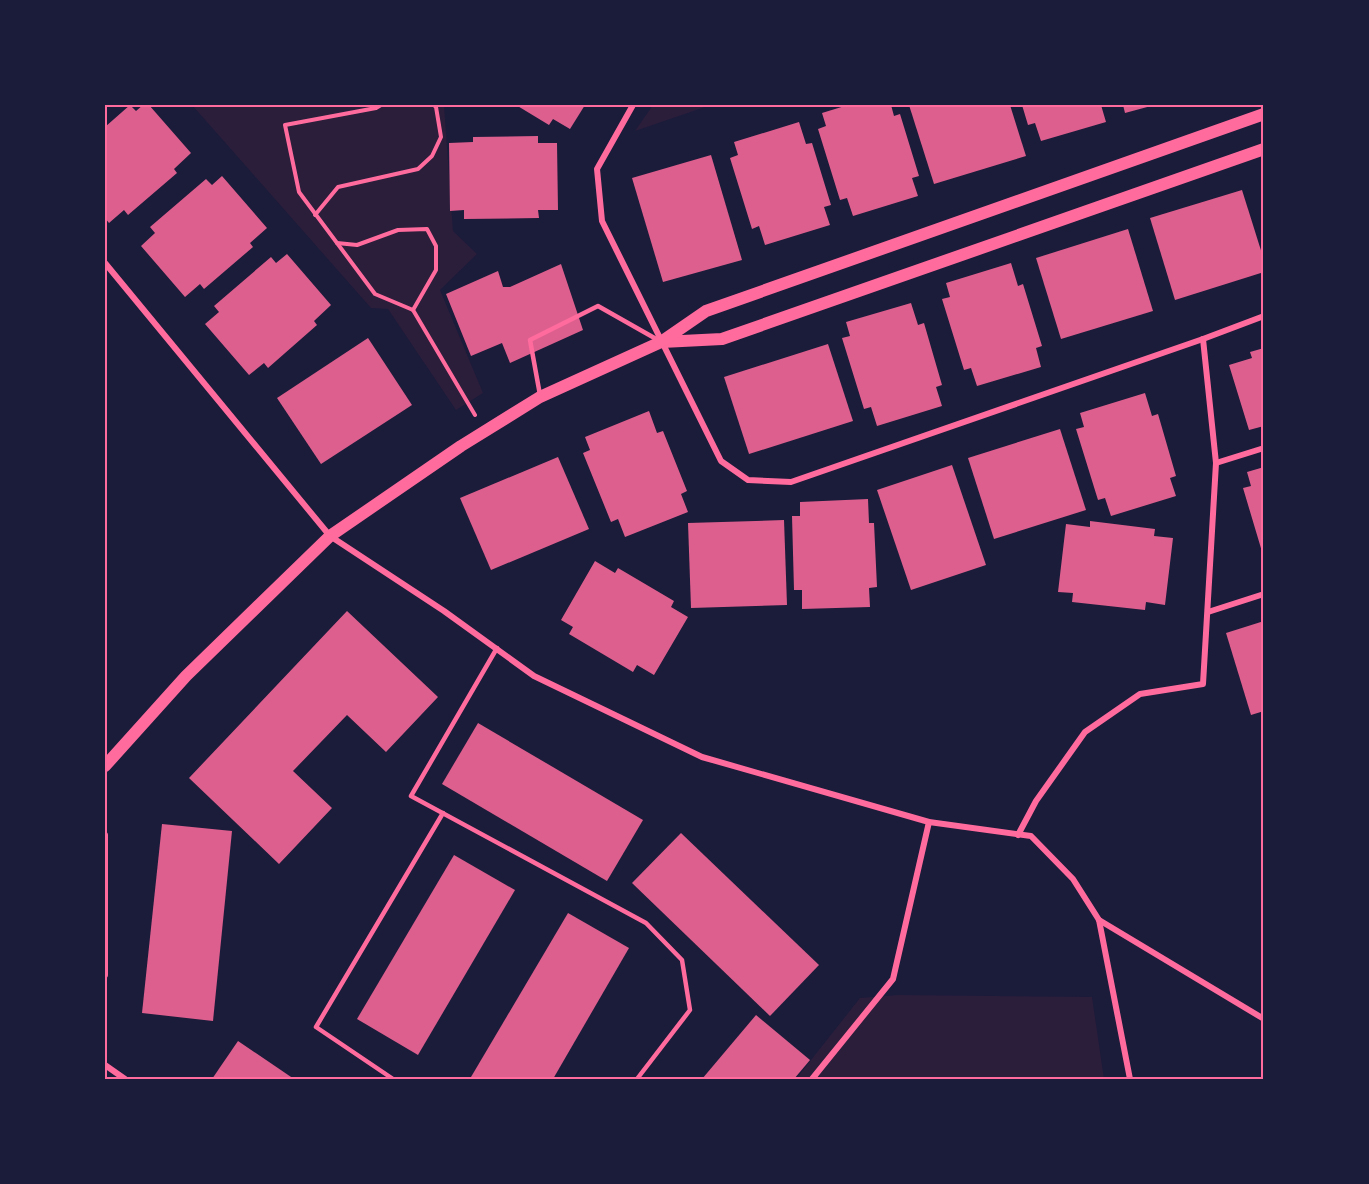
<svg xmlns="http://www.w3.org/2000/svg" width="1369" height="1184" font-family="Overpass,sans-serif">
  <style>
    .green { fill: #2a1e3b }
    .building { fill: #dd5f8e }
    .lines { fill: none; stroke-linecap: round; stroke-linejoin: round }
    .path { stroke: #ff6b9d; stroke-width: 4 }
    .service { stroke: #ff6b9d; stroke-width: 4.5 }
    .minor { stroke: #ff6b9d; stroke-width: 6 }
    .secondary { stroke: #ff6b9d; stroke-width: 12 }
    .neatline { fill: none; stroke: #ff6b9d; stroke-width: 2 }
  </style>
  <rect width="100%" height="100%" fill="#1b1b3a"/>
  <g class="green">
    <polygon points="192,105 444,105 453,231 477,254 440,290 483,393 456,410 388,309 371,308"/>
    <polygon points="653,105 711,105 635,131"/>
    <polygon points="899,995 1092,997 1104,1079 796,1079 860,998"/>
  </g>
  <g class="building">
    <polygon points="130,105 136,111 143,105 149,105 191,153 174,169 177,173 128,215 124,210 109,223 105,218 105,127"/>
    <polygon points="516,105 585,105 570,129 553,119 549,125"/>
    <polygon points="848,105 891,105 894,116 900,114 919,176 912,178 918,196 853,216 847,198 840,200 818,129 826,126 822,113"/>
    <polygon points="909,105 1010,105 1026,156 934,184"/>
    <polygon points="1022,105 1101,105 1106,122 1041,141 1035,123 1028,125"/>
    <polygon points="1123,105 1150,105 1151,106 1125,113"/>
    <polygon points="799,122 806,144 812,143 831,205 824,207 830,225 765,245 759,226 752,229 730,158 738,155 734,142"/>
    <polygon points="538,136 538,143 557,143 558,210 538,210 539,218 464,219 464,210 450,211 449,143 473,142 473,137"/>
    <polygon points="711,155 742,260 663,282 632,178"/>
    <polygon points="222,176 267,228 250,243 253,247 204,289 200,284 185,297 141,246 155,233 150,227 206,179 212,185"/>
    <polygon points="1242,190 1264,260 1264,272 1175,300 1150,218"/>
    <polygon points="1128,229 1153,311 1061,339 1036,258"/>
    <polygon points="287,254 331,305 314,321 317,325 268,368 264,363 249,375 205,324 219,312 214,306 271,257 276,263"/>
    <polygon points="1011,263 1018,286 1023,284 1042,346 1036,348 1041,367 977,386 971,368 964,370 942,299 950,297 946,283"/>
    <polygon points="561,264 583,330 510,363 502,343 471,356 446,294 498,271 503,287 510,287"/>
    <polygon points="911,303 918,325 924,323 942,385 936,387 942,406 877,426 871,407 864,409 842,338 850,336 846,322"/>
    <polygon points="368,338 412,405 321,464 277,398"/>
    <polygon points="828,344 853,421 749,454 724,377"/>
    <polygon points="1264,348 1264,426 1249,430 1229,365 1252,358 1250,352"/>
    <polygon points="1145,393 1152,416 1158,414 1176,476 1170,478 1176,496 1111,516 1105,498 1098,500 1076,429 1084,427 1080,413"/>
    <polygon points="649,411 657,433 663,431 687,491 681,494 688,512 625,537 618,519 611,522 583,453 590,450 585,437"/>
    <polygon points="1060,429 1086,510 994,539 968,458"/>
    <polygon points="558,457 589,529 491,570 460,498"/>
    <polygon points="952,465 986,565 911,590 877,490"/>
    <polygon points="1264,467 1264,555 1263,555 1243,488 1251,486 1247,472"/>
    <polygon points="868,499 869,523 874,523 877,587 869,588 870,607 802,609 802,590 794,590 792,516 800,516 800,502"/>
    <polygon points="784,520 787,605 691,608 688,523"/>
    <polygon points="1090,521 1155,529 1154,536 1173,538 1165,605 1146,602 1145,610 1072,602 1073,593 1058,592 1066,524 1090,527"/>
    <polygon points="595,561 615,573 618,568 674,601 671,607 688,617 654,675 637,665 633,672 569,634 573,627 561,620"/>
    <polygon points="347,611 438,697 386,752 347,715 293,771 332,808 279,864 189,778"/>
    <polygon points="1264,621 1264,711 1251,715 1226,633"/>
    <polygon points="478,723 643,820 607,881 442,784"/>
    <polygon points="162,824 232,831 213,1021 142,1013"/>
    <polygon points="681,833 819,965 770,1016 632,883"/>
    <polygon points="454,855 515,890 418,1055 357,1019"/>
    <polygon points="568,913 629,948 553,1079 475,1079 471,1077"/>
    <polygon points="756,1015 810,1060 794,1079 702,1079"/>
    <polygon points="238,1041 294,1079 212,1079"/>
  </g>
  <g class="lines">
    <g class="path">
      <polyline points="381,105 376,108 285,125 299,192 375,294 413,310 475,415"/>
      <polyline points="315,215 338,187 418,169 432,156 441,137 436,107 434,105"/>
      <polyline points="337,243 357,245 398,230 427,229 436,246 436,270 413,310"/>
    </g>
    <g class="service">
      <polyline points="540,395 530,340 598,306 658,340"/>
      <polyline points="497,648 411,796 646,923 682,960 690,1010 637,1079"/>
      <polyline points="393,1079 316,1027 443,813"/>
    </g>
    <g class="minor">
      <polyline points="633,105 597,169 602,221 721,461 748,480 791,482 1203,339 1264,316"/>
      <polyline points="105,263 330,536 444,611 534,676 702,757 929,822 1031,836 1073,879 1099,920 1130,1079"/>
      <polyline points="1216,463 1264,448"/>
      <polyline points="1208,612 1264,594"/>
      <polyline points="105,835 105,975"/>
      <polyline points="1018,835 1036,801 1085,732 1140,694 1203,684 1216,463 1203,339"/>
      <polyline points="1099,920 1264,1019"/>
      <polyline points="105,1065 125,1079"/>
      <polyline points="812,1079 893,979 929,822"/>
    </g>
    <g class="secondary">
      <polyline points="662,342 722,339 1264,149"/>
      <polyline points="105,766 186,676 330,536 461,446 540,397 661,342 706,311 1264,114"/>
    </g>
  </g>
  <rect width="1369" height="1184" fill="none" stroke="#1b1b3a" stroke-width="213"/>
  <rect x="106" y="106" width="1156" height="972" class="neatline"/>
</svg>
